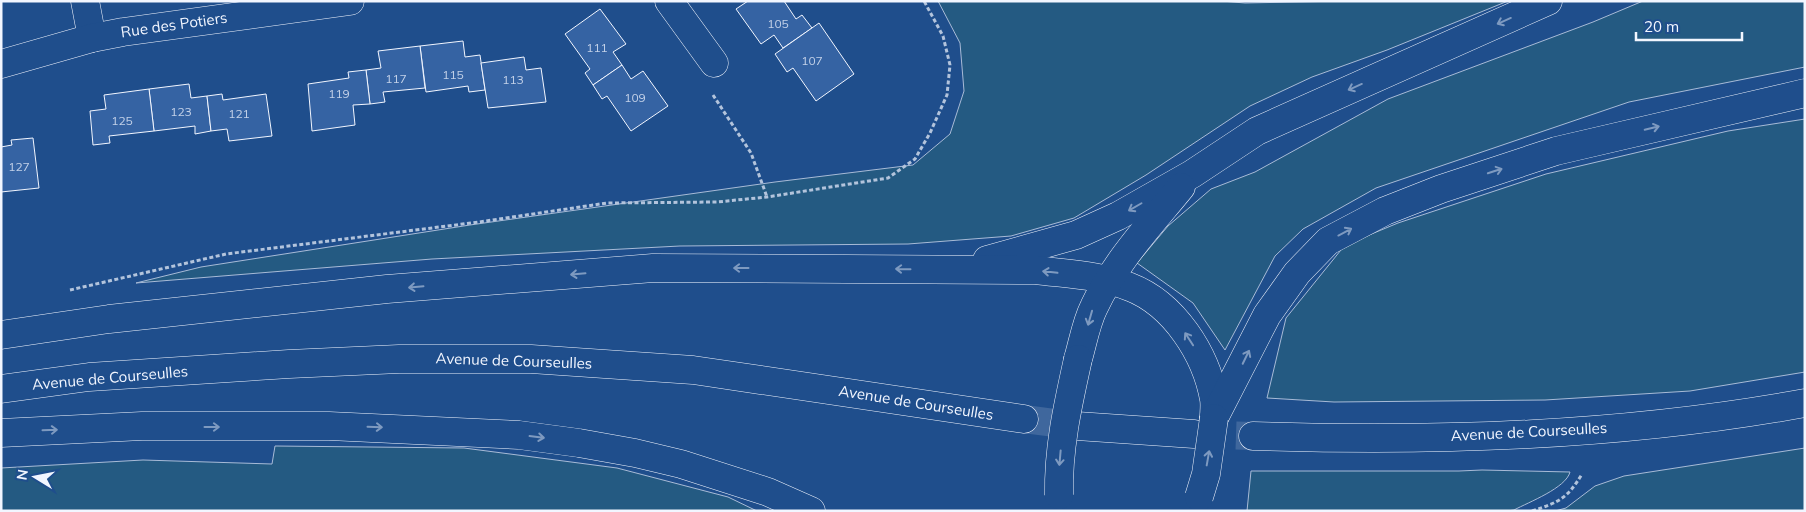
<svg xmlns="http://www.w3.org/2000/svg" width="1806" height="512" font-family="Mulish,sans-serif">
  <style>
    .green { fill: #245a82; stroke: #a8bbd7 }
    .building { fill: #3563a3; stroke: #f2f6ff }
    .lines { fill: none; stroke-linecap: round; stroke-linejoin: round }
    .tertiary-tunnel { stroke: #3f679d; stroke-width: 28; stroke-dasharray: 28 14; stroke-linecap: butt }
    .minor-casing { stroke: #f2f6ff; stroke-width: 29 }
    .tertiary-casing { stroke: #f2f6ff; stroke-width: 29 }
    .secondary-casing { stroke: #f2f6ff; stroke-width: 29 }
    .path { stroke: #b3c4dc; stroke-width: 3; stroke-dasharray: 4 2.5; stroke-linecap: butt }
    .minor { stroke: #1f4e8c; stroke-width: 28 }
    .tertiary { stroke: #1f4e8c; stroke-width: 28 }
    .secondary { stroke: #1f4e8c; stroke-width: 28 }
    .secondary-bridge-casing { stroke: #f2f6ff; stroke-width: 29; stroke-linecap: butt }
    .secondary-bridge { stroke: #1f4e8c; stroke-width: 28 }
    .oneway { stroke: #7e9ac0 }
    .labels { text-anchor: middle; stroke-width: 4; stroke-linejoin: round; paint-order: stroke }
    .number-label { font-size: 12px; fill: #c3d1e8 }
    .street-label { font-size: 15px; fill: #f2f6ff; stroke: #1f4e8c }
  </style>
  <rect width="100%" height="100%" fill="#1f4e8c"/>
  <g class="green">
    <polygon points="938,1 1221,1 1245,3 1346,1 1508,1 1387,50 1312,77 1250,106 1146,175 1074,218 1011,236 908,244 680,246 432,259 136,283 201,267 470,225 775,182 913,165 950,134 964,91 960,43"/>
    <polygon points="1643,1 1805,1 1805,67 1629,102 1376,188 1303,229 1275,256 1225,350 1193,303 1137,263 1168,226 1211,189 1255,172 1388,99 1593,22"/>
    <polygon points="1805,119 1805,372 1690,391 1545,400 1334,402 1267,398 1286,318 1345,245 1398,223 1546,174 1728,131"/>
    <polygon points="275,446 464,448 617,468 728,497 757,511 1,511 1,468 143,460 272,464"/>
    <polygon points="1805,448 1805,511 1555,511 1566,508 1595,486 1624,476"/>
    <path d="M1482,470L1570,472C1566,488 1529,502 1514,510L1507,511H1247L1251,471H1459Z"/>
  </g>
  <g class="building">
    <polygon points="748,1 784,1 796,19 802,15 812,28 783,48 774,35 761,44 736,9"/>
    <polygon points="600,9 626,44 613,52 622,65 593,85 585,73 590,69 565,34"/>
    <polygon points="819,23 854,74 816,101 793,68 787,72 775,54"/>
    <polygon points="463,41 465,57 480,55 485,90 469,92 468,86 426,92 420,46"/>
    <polygon points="420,46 425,88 383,92 385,102 370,104 366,70 381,68 378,51"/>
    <polygon points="524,57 526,70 541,68 546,102 488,108 481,63"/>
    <polygon points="622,65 631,79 643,71 668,106 631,131 607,96 602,99 593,85"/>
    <polygon points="366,70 370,104 353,105 355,125 312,131 308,84 349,78 348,72"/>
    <polygon points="189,84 191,98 207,96 211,131 195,134 195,126 154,131 149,89"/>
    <polygon points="149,89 154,131 109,136 110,143 93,145 90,111 106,109 104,95"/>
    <polygon points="222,94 223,100 266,94 272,136 229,141 227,129 211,131 207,96"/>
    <polygon points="33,138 39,188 1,192 1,147 12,145 11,140"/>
  </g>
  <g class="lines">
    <g class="tertiary-tunnel">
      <polyline points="1024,419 1077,426"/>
      <polyline points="1194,434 1253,436"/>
    </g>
    <defs>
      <g id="minor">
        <polyline points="85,1 92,38"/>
        <polyline points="669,1 714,63"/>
        <polyline points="1,64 92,38 123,32 350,1"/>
      </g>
      <g id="tertiary">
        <polyline points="1,389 89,377 289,364 399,359 531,359 693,370 1024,419"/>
        <polyline points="1077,426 1194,434"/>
        <path d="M1253,436C1437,442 1623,436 1805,403"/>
      </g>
      <g id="secondary">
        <polyline points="987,260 1076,235 1118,216 1192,174 1257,131 1548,1"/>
        <path d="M1,335L109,319L387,289L653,268L1036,270C1067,274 1101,275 1130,287C1174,304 1206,354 1214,399C1215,405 1214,412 1214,418"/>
        <path d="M1078,359C1083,342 1086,323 1094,307C1115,262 1150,225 1181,187"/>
        <polyline points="1214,418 1267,315 1297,273 1328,241 1385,211 1441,189 1556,151 1805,93"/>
        <polyline points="1,433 142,426 329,426 519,435 579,443 635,453 681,464 768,492 811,511"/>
      </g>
    </defs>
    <use href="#minor" class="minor-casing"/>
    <use href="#tertiary" class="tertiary-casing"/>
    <use href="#secondary" class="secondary-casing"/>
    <g class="path">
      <polyline points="713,95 751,153 767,197"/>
      <polyline points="70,290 226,254 479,222 607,203 717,202 767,197 888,178 915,159 930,133 947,95 950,65 943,36 924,1"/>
      <path d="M1532,511C1559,502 1567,499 1582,474"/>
    </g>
    <use href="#minor" class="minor"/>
    <use href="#tertiary" class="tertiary"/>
    <use href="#secondary" class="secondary"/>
    <defs>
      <g id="secondary-bridge">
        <path d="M1059,495C1058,448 1068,404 1078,359"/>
        <polyline points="1199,497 1206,474 1214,418"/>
      </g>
    </defs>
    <use href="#secondary-bridge" class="secondary-bridge-casing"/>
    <use href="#secondary-bridge" class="secondary-bridge"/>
  </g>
  <defs><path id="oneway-shaft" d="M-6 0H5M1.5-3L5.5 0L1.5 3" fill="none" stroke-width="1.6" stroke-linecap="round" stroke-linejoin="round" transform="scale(1.25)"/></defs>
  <g class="oneway">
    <use href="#oneway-shaft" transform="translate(1504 21) rotate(156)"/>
    <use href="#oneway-shaft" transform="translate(1355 87) rotate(156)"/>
    <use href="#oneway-shaft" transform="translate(1652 128) rotate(-13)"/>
    <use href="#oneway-shaft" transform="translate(1495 171) rotate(-18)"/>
    <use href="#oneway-shaft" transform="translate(1135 207) rotate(150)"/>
    <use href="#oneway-shaft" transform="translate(1345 232) rotate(-28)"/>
    <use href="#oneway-shaft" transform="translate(741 268) rotate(-180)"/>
    <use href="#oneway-shaft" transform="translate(903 269) rotate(-179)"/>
    <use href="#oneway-shaft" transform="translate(1050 272) rotate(-174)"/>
    <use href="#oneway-shaft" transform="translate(578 274) rotate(175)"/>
    <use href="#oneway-shaft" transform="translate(416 287) rotate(175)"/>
    <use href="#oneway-shaft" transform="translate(1090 318) rotate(106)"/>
    <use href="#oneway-shaft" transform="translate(1189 339) rotate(-123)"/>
    <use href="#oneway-shaft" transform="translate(1246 357) rotate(-64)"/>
    <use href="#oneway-shaft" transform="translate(212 427)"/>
    <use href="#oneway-shaft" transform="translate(375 427) rotate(2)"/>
    <use href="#oneway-shaft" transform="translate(50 430) rotate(-2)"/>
    <use href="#oneway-shaft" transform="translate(537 437) rotate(7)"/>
    <use href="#oneway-shaft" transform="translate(1060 458) rotate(95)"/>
    <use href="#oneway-shaft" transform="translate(1208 458) rotate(-80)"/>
  </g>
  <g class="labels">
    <g class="number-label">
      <text x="778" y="28">105</text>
      <text x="597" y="52">111</text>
      <text x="812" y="65">107</text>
      <text x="453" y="79">115</text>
      <text x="396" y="83">117</text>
      <text x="513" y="84">113</text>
      <text x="339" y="98">119</text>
      <text x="635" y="102">109</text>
      <text x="181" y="116">123</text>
      <text x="239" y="118">121</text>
      <text x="122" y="125">125</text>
      <text x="19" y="171">127</text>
    </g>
    <g class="street-label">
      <text transform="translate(174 25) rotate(-8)" y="5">Rue des Potiers</text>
      <text transform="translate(514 361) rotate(2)" y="5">Avenue de Courseulles</text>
      <text transform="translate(110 378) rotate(-5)" y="5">Avenue de Courseulles</text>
      <text transform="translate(916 403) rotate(9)" y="5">Avenue de Courseulles</text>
      <text transform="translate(1529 432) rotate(-3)" y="5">Avenue de Courseulles</text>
    </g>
  </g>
  <rect width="1806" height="512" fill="none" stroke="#f2f6ff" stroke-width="5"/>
  <g transform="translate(35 477) rotate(280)" stroke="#1f4e8c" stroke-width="4" paint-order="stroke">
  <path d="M0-4L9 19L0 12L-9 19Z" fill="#f2f6ff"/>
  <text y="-8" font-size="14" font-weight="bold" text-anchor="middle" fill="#f2f6ff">N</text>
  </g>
  <path d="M1636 32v8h106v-8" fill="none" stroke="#f2f6ff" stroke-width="2.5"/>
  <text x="1644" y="32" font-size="15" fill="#f2f6ff" stroke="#1f4e8c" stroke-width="4" paint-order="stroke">20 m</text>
</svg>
